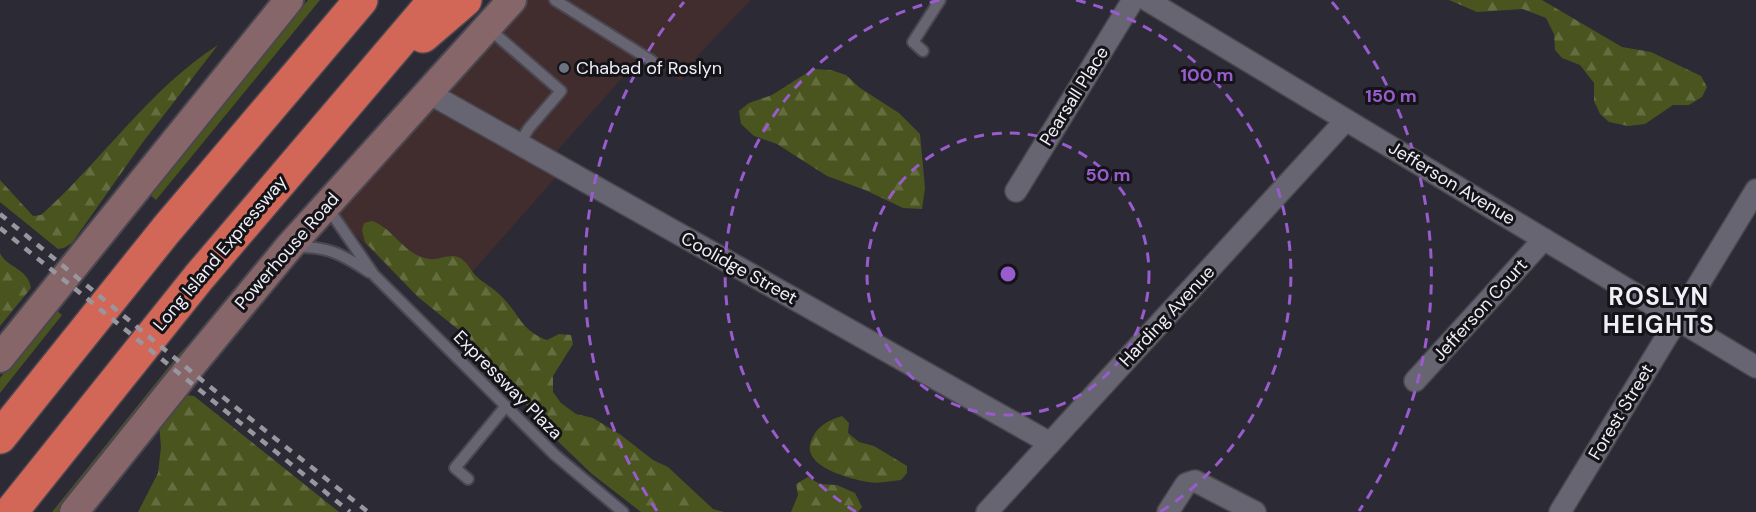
<svg xmlns="http://www.w3.org/2000/svg" width="1756" height="512" font-family="'DM Sans',sans-serif">
  <style>
    .commercial { fill: #412d2e }
    .green { fill: #4a541e }
    .forest { fill: url(#forest-firs) }
    .lines { fill: none; stroke-linecap: round; stroke-linejoin: round }
    .lane-casing { stroke: #4a4750; stroke-width: 14 }
    .street-casing { stroke: #4a4750; stroke-width: 24 }
    .secondary-casing { stroke: #4a4750; stroke-width: 32 }
    .highway-casing { stroke: #4a4750; stroke-width: 36 }
    .lane { stroke: #676571; stroke-width: 10 }
    .street { stroke: #676571; stroke-width: 21 }
    .secondary { stroke: #876669; stroke-width: 28 }
    .highway { stroke: #d26757; stroke-width: 33 }
    .rail { stroke: #98969f; stroke-width: 4.5; stroke-dasharray: 8 8; stroke-linecap: butt }
    .ring { fill: none; stroke: #985ccd; stroke-width: 3; stroke-dasharray: 10 8 }
    .worship-dot { fill: #6b7280; stroke: #141318; stroke-width: 2 }
    .labels { text-anchor: middle; stroke-width: 6; stroke-linejoin: round; paint-order: stroke }
    .poi-label { font-size: 18px; fill: #f0eef6; stroke: #141318; text-anchor: start }
    .street-label { font-size: 18px; fill: #f0eef6; stroke: #141318 }
    .district-label { font-size: 24px; font-weight: bold; letter-spacing: 1.5px; fill: #f0eef6; stroke: #141318 }
    .centre { fill: #985ccd; stroke: #141318; stroke-width: 3 }
    .ring-label { font-size: 18px; text-anchor: middle; font-weight: bold; fill: #985ccd; stroke: #141318; stroke-width: 6; stroke-linejoin: round; paint-order: stroke }
  </style>
  <defs>
    <pattern id="forest-firs" width="22" height="20" patternUnits="userSpaceOnUse" patternTransform="scale(1.5)"><rect width="22" height="20" fill="#4a541e"/><path d="M5 1l3.5 6h-7zM16 11l3.5 6h-7z" fill="#646d3f"/></pattern>
  </defs>
  <rect width="100%" height="100%" fill="#2c2a35"/>
  <polygon class="commercial" points="512,0 751,0 700,53 681,81 641,57 549,160 563,169 437,312 418,297 326,205"/>
  <g class="green">
    <polygon points="308,0 320,0 156,200 149,194"/>
    <polygon points="55,309 62,315 0,393 0,378"/>
    <polygon points="201,332 62,512 52,512 180,353"/>
  </g>
  <g class="forest">
    <polygon points="1449,0 1542,0 1622,47 1651,52 1701,76 1707,87 1702,97 1689,105 1673,105 1645,124 1628,126 1609,122 1600,114 1594,101 1594,83 1580,65 1562,58 1555,50 1554,34 1546,18 1523,9 1477,12"/>
    <path d="M218,45L143,142L72,243L64,248L58,249L0,202V180L33,216L41,215C102,161 149,89 218,45Z"/>
    <polygon points="813,69 831,70 846,75 860,88 899,113 920,134 925,188 922,209 903,208 865,190 827,176 777,144 754,136 741,124 739,111 749,103 772,95"/>
    <path d="M372,221C393,228 402,252 425,258C439,263 452,249 464,261C469,265 471,271 476,276C483,283 494,288 501,296C519,313 521,331 547,340L559,334L571,335L573,344L553,376V392L561,403L576,414L593,418L621,435L653,460L668,467L713,509L724,512H641L592,474L541,425L501,371L460,331L418,297L365,242L362,230L364,223Z"/>
    <path d="M0,253C7,268 28,268 31,288L0,326Z"/>
    <polygon points="183,395 194,396 339,512 138,512 158,473 161,447 159,423"/>
    <path d="M842,416L849,423L848,433L859,442L874,446L907,466V473L901,480C891,481 879,484 868,482C851,479 801,467 811,441C816,427 828,420 842,416Z"/>
    <polygon points="808,477 820,484 837,485 855,493 862,507 858,512 791,512 798,495 796,484"/>
  </g>
  <g class="lines">
    <defs>
      <g id="lane">
        <polyline points="555,0 652,61"/>
        <polyline points="487,27 561,91 529,128 519,144"/>
        <polyline points="923,51 913,42 940,0"/>
        <polyline points="328,208 374,275 555,455 623,512"/>
        <path d="M295,247C327,246 342,254 369,272"/>
        <polyline points="468,479 455,468 506,406"/>
      </g>
      <g id="street">
        <polyline points="1147,0 1756,367"/>
        <polyline points="427,92 1050,443"/>
        <polyline points="1016,191 1133,0"/>
        <polyline points="1415,381 1544,239"/>
        <polyline points="987,512 1346,120"/>
        <polyline points="1168,512 1186,484 1195,481 1255,512"/>
        <polyline points="1560,512 1756,190"/>
      </g>
      <g id="secondary">
        <polyline points="0,358 289,0"/>
        <polyline points="74,512 195,361 289,247 512,0"/>
      </g>
      <g id="highway">
        <polyline points="423,36 465,0"/>
        <polyline points="0,437 166,230 361,0"/>
        <polyline points="11,512 199,277 435,0"/>
      </g>
    </defs>
    <use href="#lane" class="lane-casing"/>
    <use href="#street" class="street-casing"/>
    <use href="#secondary" class="secondary-casing"/>
    <use href="#highway" class="highway-casing"/>
    <use href="#lane" class="lane"/>
    <use href="#street" class="street"/>
    <use href="#secondary" class="secondary"/>
    <use href="#highway" class="highway"/>
    <g class="rail">
      <polyline points="0,214 204,382 368,512"/>
      <polyline points="0,228 350,512"/>
    </g>
  </g>
  <g class="ring">
    <circle cx="1008" cy="274" r="141"/>
    <path d="M856 512A282 282 0 0 1 940 0M1076 0A282 282 0 0 1 1160 512"/>
    <path d="M657 511A423 423 0 0 1 684 2M1332 2A423 423 0 0 1 1359 511"/>
  </g>
  <circle class="worship-dot" cx="564" cy="68" r="6"/>
  <g class="labels">
    <g class="poi-label">
      <text x="576" y="74">Chabad of Roslyn</text>
    </g>
    <g class="street-label">
      <text transform="translate(1074 96) rotate(-58)" y="6">Pearsall Place</text>
      <text transform="translate(1452 183) rotate(31)" y="6">Jefferson Avenue</text>
      <text transform="translate(287 251) rotate(-49)" y="6">Powerhouse Road</text>
      <text transform="translate(220 253) rotate(-50)" y="6">Long Island Expressway</text>
      <text transform="translate(739 268) rotate(29)" y="6">Coolidge Street</text>
      <text transform="translate(1480 310) rotate(-48)" y="6">Jefferson Court</text>
      <text transform="translate(1167 316) rotate(-47)" y="6">Harding Avenue</text>
      <text transform="translate(508 385) rotate(45)" y="6">Expressway Plaza</text>
      <text transform="translate(1621 412) rotate(-59)" y="6">Forest Street</text>
    </g>
    <g class="district-label">
      <text x="1659" y="305">ROSLYN<tspan x="1659" dy="28">HEIGHTS</tspan></text>
    </g>
  </g>
  <circle cx="1008" cy="274" r="9" class="centre"/>
  <g class="ring-label">
    <text x="1207" y="81">100 m</text>
    <text x="1391" y="102">150 m</text>
    <text x="1108" y="181">50 m</text>
  </g>
</svg>
